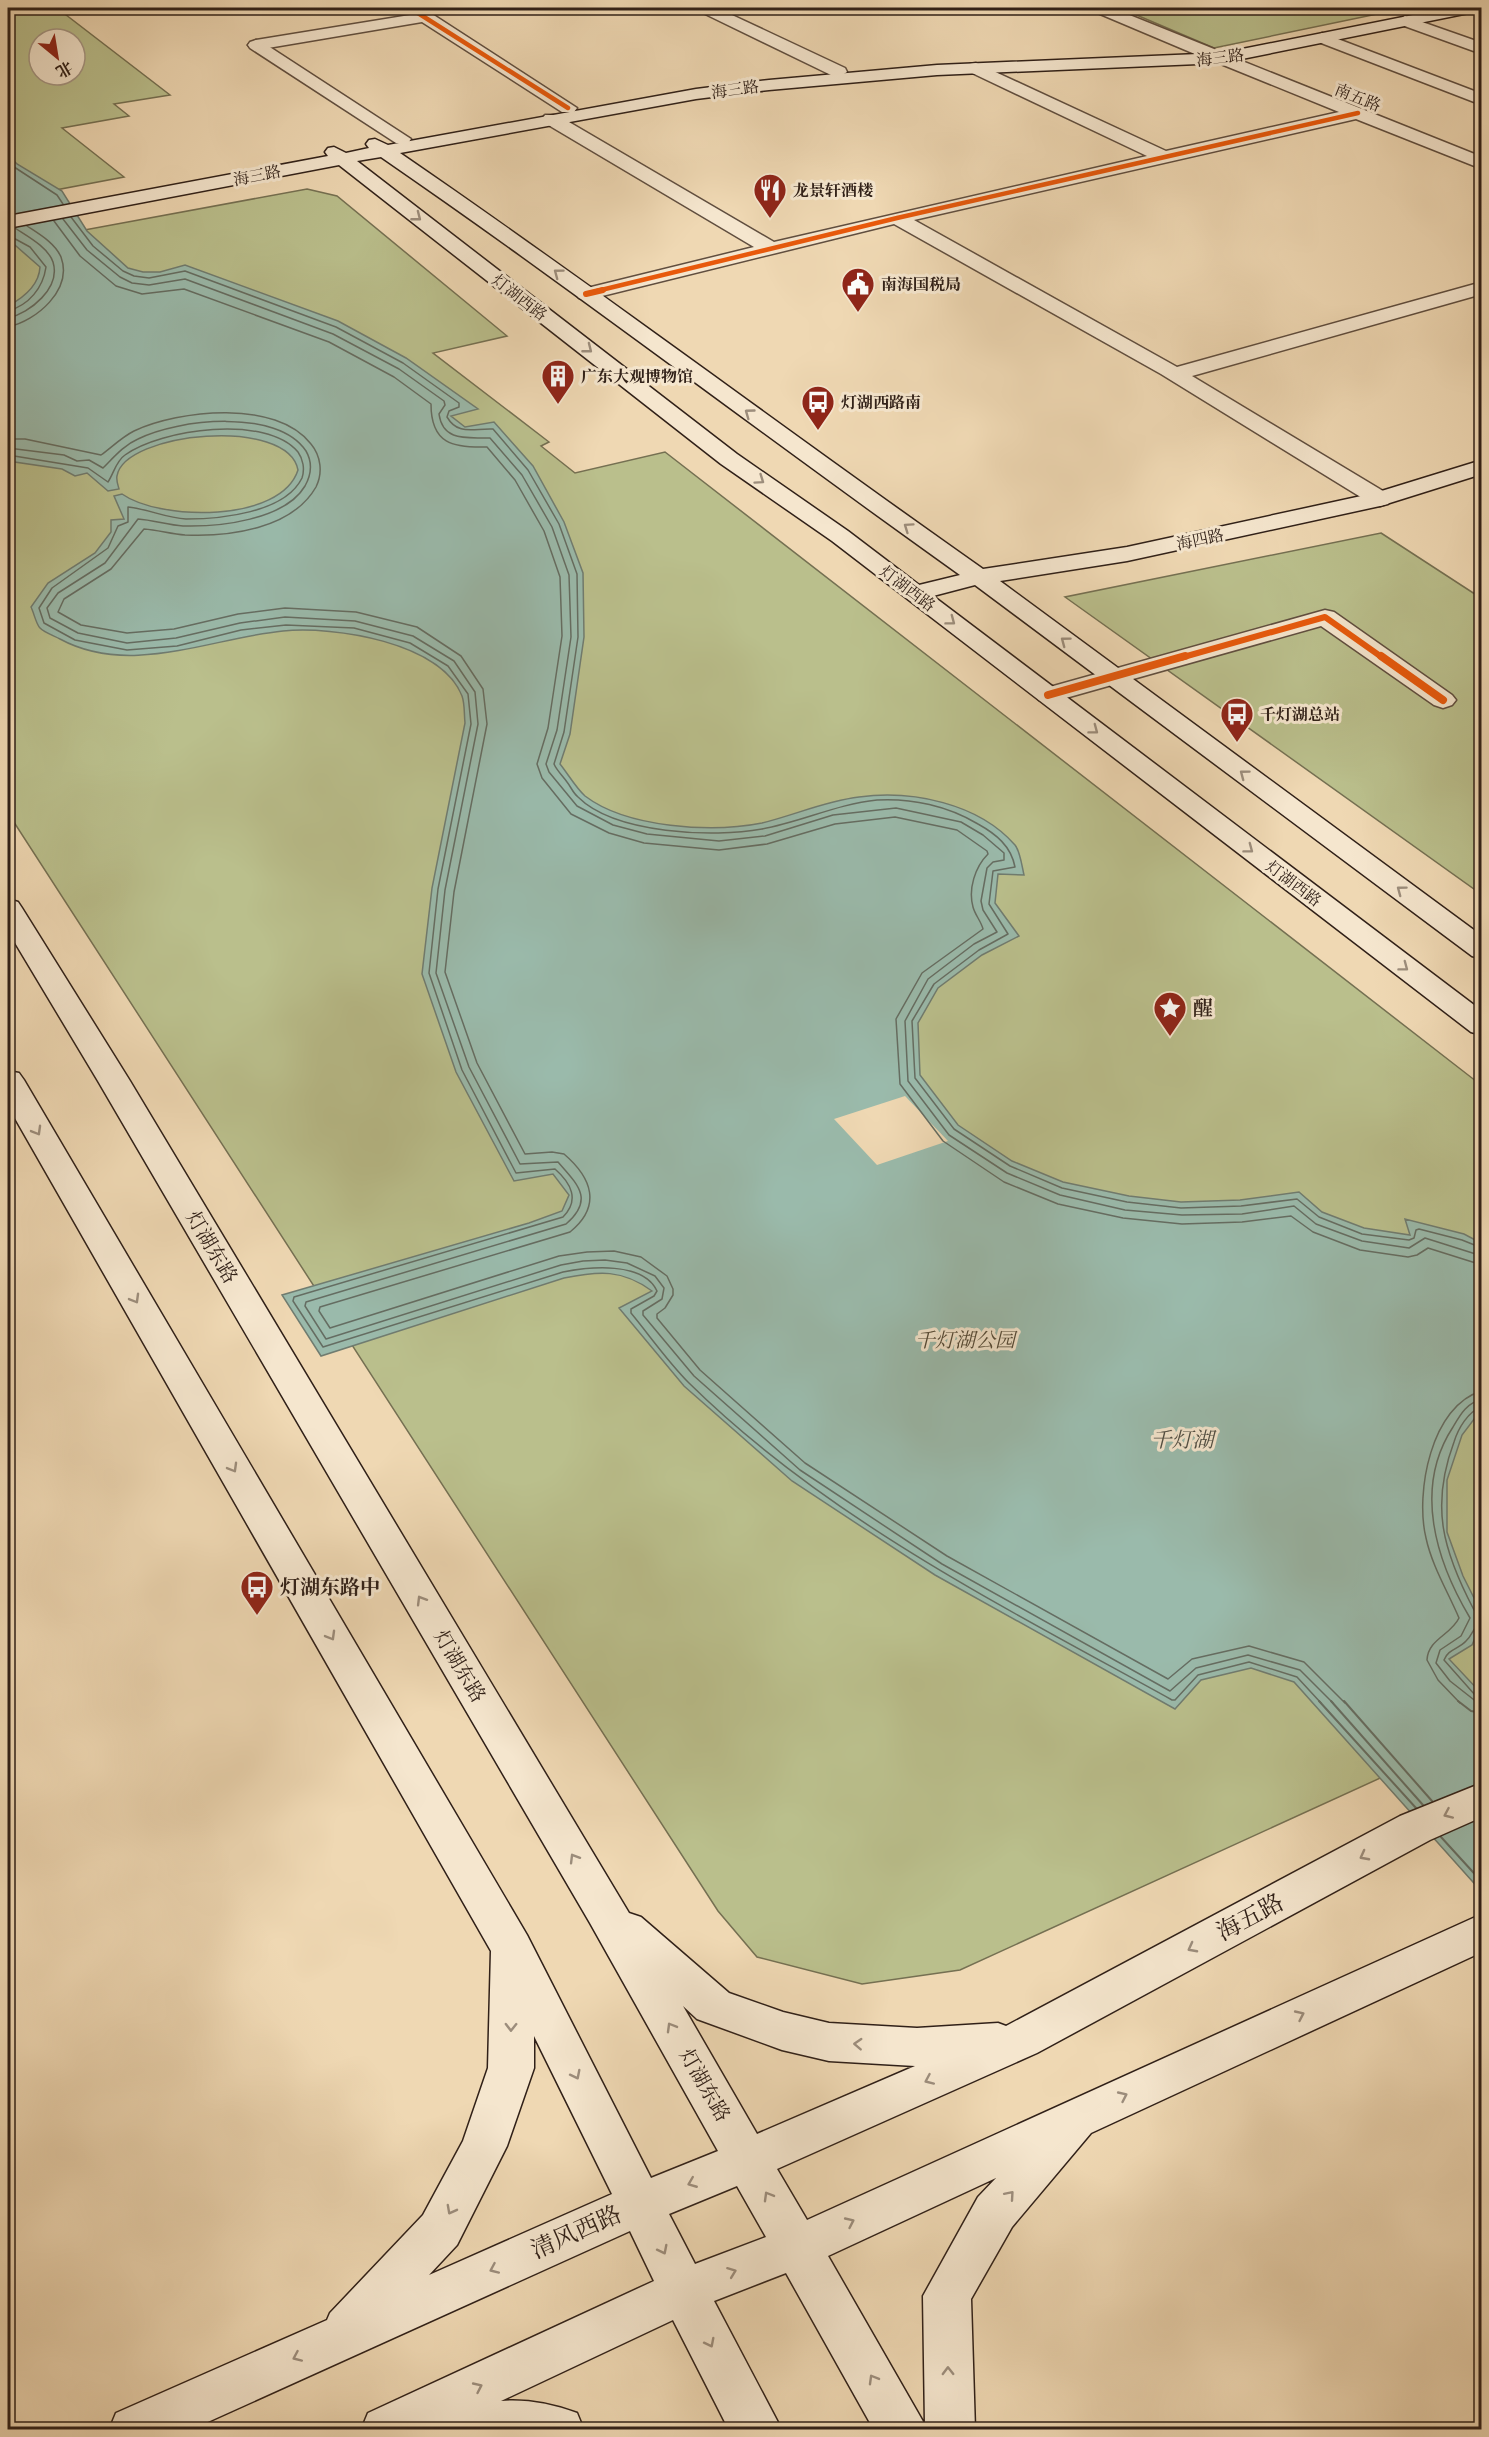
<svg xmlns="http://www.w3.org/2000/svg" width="1489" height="2437" font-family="'Gentium Book Plus','Noto Serif SC',serif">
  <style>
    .green { fill: #babf8c; stroke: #757052; stroke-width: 1.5; fill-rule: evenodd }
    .water { fill: #9abaab; stroke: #707c70; stroke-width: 1.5 }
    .pier { fill: #efd8b3 }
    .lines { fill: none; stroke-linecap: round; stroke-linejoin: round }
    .shore-far1 { stroke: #656d62; stroke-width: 1.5 }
    .shore { stroke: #656d62; stroke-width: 2 }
    .minor-casing { stroke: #604e3f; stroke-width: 3 }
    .tertiary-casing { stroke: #604e3f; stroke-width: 3 }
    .secondary-casing { stroke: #302018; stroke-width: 3 }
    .minor { fill: #f5e6ce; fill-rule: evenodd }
    .tertiary { fill: #f5e6ce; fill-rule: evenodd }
    .secondary { fill: #f5e6ce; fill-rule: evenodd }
    .cycleway-far2-casing { stroke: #f5e6ce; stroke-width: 7 }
    .cycleway-far1-casing { stroke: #f5e6ce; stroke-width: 8 }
    .cycleway-casing { stroke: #f5e6ce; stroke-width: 10 }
    .cycleway-far2 { stroke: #e8590c; stroke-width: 4.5 }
    .cycleway-far1 { stroke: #e8590c; stroke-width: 6 }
    .cycleway { stroke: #e8590c; stroke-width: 8 }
    .oneway { stroke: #9c8d7c }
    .labels { text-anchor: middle; stroke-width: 6; stroke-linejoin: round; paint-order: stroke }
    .far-street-label { font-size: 16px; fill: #302018; stroke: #f5e6ce }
    .far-poi-label { font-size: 16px; font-weight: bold; fill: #302018; stroke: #f5e6ce; text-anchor: start }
    .poi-label { font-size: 20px; font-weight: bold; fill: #302018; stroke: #f5e6ce; text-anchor: start }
    .street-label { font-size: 20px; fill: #302018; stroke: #f5e6ce }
    .park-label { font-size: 20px; font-style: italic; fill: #524835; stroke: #f5e6ce }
    .water-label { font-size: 21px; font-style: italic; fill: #504e44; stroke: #f5e6ce }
    .near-street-label { font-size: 24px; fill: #302018; stroke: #f5e6ce }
  </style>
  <rect width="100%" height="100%" fill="#efd8b3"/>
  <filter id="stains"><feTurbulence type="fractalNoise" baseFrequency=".00333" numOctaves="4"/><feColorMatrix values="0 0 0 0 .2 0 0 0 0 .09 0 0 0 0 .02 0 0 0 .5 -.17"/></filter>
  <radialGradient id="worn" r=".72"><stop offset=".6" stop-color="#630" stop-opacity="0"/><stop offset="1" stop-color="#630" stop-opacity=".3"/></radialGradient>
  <g class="green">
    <path d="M8,8H57L170,95L114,104L129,116L62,128L124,177L8,199ZM39,39H75V75H39Z"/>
    <polygon points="1120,8 1406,8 1214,48"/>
    <polygon points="307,189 337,196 507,336 433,353 549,442 541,446 575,473 665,452 1481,1085 1481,1732 960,1970 862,1984 757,1957 718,1911 8,813 8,244"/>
    <polygon points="1381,533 1481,598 1481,894 1065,597"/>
  </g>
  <path class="water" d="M8,155L17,164L62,191L87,231L128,268L143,272H160L185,265L338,321L406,358L478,409L451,416L465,427L494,422L533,466L564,522L583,573L584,637L570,734L560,764C568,774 576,788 585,796C627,828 712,833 762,823C795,815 825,801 859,797C912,790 978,803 1015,845C1020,851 1022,866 1024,875L998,874L995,903L1019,936L982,955L938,988L918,1023L920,1075L958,1125L1012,1161L1063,1182L1129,1196L1181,1202L1240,1200L1299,1192L1322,1212L1364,1228L1410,1235L1405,1219L1464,1234L1481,1243V1410L1462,1435L1447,1480V1532L1463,1576L1481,1612V1624L1472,1645L1449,1659L1481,1693V1891L1294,1682L1251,1668L1201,1680L1175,1709L935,1575L792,1481L684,1386L619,1308L652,1291C622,1269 599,1271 564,1278L321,1356L282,1295L529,1223L562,1211L569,1195L553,1174L514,1181L456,1072L422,974L432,888L465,723C464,715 465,704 462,696C441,642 334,626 283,631C211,638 130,677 60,639C55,636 45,633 40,628C36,624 34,613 31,607L48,583L95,553L111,532V520L124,519L114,496L122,494C160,521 281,523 298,470C288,416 124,432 117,476C116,480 118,485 119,489L108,491L87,473L75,476L62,469L8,461V306C23,298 39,285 40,267L8,239Z"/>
  <polygon class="pier" points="905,1096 948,1141 877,1165 834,1119"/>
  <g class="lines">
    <g class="shore-far1">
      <polyline points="8,163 57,195 63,204"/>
      <path d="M71,217L93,246L123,271L134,276L149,278L185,271L336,327L403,363L459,403V407L449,411L447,417C458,436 474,428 493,429L528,470L559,524L577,574L578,637L564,732L554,764C557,771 563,776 567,782C571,787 573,793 578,797C615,834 714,838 762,829C801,822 837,804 877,800C912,798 948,806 978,824C996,834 1011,846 1015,867L993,871L989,904L1008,934L979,950L934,984L912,1021L915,1078L954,1129L1010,1166L1062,1188L1127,1202L1181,1208L1241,1206L1297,1199L1319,1217L1362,1234L1409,1240L1414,1238L1416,1230L1419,1229L1462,1240L1482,1248"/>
      <path d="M63,219L87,250L120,277L132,283L149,285L185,279L333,334L399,369L444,401L445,405L439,414C443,443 469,437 490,438L522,475L552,527L569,575L571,637L557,730L546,764L549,772L577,806L613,825L647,834L719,841L765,836L833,815L896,808L961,822L983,835L1004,853V860L993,862L987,868L981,901L983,910L997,932L974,944L928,979L905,1021L908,1081L949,1135L1007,1173L1060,1195L1125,1210L1182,1215L1242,1214L1294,1206L1316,1224L1362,1241L1409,1248L1425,1238L1482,1256"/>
      <path d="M54,221L80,256L116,286L142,294L184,289L329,342L394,377L431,404C431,444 453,448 487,447L515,480L544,531L560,577L562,636L548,728L537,764L542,778L571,814L609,833L644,843L719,850L767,844L835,824L895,817L957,830L987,851L988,854C975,867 968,889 973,907C975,915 981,921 983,929L922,973L896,1019L900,1084L943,1141L1004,1182L1058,1204L1123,1218L1182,1224L1242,1222L1291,1216L1313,1232L1360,1250L1408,1257L1417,1255L1428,1248L1482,1265"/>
      <path d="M8,235L30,247L46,267C43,288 29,305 8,311"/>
      <path d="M8,318C30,313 61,288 53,262C48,247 27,236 15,228"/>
      <path d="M8,327C36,321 73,290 61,257C55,243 39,234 27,226"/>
      <path d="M8,439H25L101,455C112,447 122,437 134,431C179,410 276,399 311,444C321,456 323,473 316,487C292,529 229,537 185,535C171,534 158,530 144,529L111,569L64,599L58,612L81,625L127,633L174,629L238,614L285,608L356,612L417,627L461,656L483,689L487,724L454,892L445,972L477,1063L525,1154L552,1152L564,1154C592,1178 602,1206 570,1232L320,1307L319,1311L330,1328L559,1256L587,1252L614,1251L641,1257L667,1276L673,1289V1295L665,1308L657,1314V1318L700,1370L805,1463L947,1556L1168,1679L1192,1659L1249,1646L1304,1662L1345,1703"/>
      <path d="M8,448L64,455L77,461L89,460L103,468C114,457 124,445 138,439C177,419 278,408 306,451C313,463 311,475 305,486C285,520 219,527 183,526C168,525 153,520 138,519L105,563L58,593L47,608L50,618L78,633L127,643L176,638L240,623L285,617L355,621L413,636L454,661L475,692L478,724L445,890L436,973L469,1067L520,1164L558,1162C577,1184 595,1199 566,1224L306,1302L305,1306L326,1339L561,1265L583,1261L605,1260L627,1263L655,1276L664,1288L662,1299L643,1311V1315L694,1376L800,1470L942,1564L1170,1691L1196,1668L1248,1655L1300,1670L1333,1703"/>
      <path d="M8,455L88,468L108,482C114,473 116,461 125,455C161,429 266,414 298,452C303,459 305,469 302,478C285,513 220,519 186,519C166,518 148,509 128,507V522L118,526L108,548L52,588L39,608L44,623L75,640L127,650L177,646L241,630L286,625L354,628L410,643L448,666L468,694L471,724L438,889L429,973L462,1070L516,1173L555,1169C571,1183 580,1200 563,1217L294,1297L293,1301L323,1347L563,1272C589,1267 643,1261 657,1291L654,1296L631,1309V1313C650,1336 668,1362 689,1383C827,1519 1004,1607 1172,1700H1175L1198,1675L1249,1662L1297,1677L1321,1703"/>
      <path d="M1482,1407C1468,1411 1458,1429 1454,1442C1430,1506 1443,1551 1474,1610L1482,1613"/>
      <path d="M1482,1623C1472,1627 1473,1635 1466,1641C1459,1649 1448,1649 1444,1660L1475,1695L1482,1697"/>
      <path d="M1460,1703L1438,1680L1427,1660C1428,1639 1451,1635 1459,1618C1448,1592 1432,1566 1426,1538C1415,1493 1431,1405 1482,1391"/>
      <path d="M1478,1703L1450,1681L1436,1663L1440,1650L1461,1636L1470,1618C1436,1561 1413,1488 1453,1427C1460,1415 1467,1402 1482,1400"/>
    </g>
    <g class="shore">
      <polyline points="1319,1701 1416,1808"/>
      <polyline points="1331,1701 1423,1805"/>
      <polyline points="1344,1701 1432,1801"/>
      <polyline points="1458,1701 1471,1711 1482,1713"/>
      <polyline points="1475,1701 1482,1704"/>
      <polyline points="1441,1837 1482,1882"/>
    </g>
    <defs>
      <g id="minor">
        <polygon points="697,8 717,8 845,68 847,72 839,77 833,76 699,11"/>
        <polygon points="256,40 262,42 411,139 408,143 396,143 250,48 248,45 250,42"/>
        <polygon points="1325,610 1334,612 1452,695 1456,700 1452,705 1443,708 1434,705 1321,626 1048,703 1039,700 1035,695 1039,690"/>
      </g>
      <g id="tertiary">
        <polygon points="402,8 420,8 432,14 577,108 574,112 562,112 422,22 256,50 248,45 256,40 410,15"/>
        <polygon points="1091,8 1112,8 1214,49 1216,53 1214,57 1202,57 1093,11"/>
        <polygon points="1405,16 1482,43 1482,54 1399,24 1397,21"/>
        <polygon points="1322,33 1482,94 1482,105 1316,41 1314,38"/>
        <polygon points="1222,53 1482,157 1482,169 1356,119 914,220 1177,367 1482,282 1482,294 1192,376 1388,494 1391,499 1388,504 1380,506 1372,504 1161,374 894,224 586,300 579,298 576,294 579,290 754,247 545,123 542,119 545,115 557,115 774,242 1147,156 970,72 968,68 970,64 976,63 1166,151 1339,112 1216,62 1214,58"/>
      </g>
      <g id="secondary">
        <path d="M1448,8H1477L1469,13L1222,63L937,75L769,90L696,99L400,153C597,288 788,432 983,569L1127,547L1375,493L1482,460V474L1380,506L1127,561L1000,581L1482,936V959L1472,956L975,585L933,596L1482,1011V1035L1471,1032L832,541L721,464L339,165L8,228V216L328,156L325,152L328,148L334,147L346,153L369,148L366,144L369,140L375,139L388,145L696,89L769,80L937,65L1222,53ZM381,157C577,292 766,437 960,575L919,585L848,531L737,454L357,161Z"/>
        <path d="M8,899L18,902L22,908L130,1081L629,1913L641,1917L729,1993L783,2012L829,2023L917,2028L998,2023L1006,2026L1400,1816L1482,1783V1817L1430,1840L1037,2053L777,2169L807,2220L1482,1914V1952L1091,2133L1012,2227L971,2299L975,2430H874L786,2273L714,2301L782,2430H729L673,2320L501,2401C526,2399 553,2404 577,2413L584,2430H361L368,2413L654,2281L630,2231L190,2430H109L116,2413L327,2320L330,2313L423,2215L463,2141L488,2068L491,1951L8,1106V1071L19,1073L24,1080L527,1935L651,2178L718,2151L590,1923L98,1081L8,931ZM683,2006L697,2019L782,2050L829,2061L915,2066L757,2134ZM534,2036L612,2194L429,2275L457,2245L507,2146L534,2068ZM996,2178L978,2197L923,2296L925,2425L828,2256ZM737,2186L766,2237L695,2264L669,2214Z"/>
      </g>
    </defs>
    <use href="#minor" class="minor-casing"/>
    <use href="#tertiary" class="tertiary-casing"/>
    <use href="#secondary" class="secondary-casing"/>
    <use href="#minor" class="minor"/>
    <use href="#tertiary" class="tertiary"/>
    <use href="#secondary" class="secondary"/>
    <defs>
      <g id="cycleway-far2">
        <polyline points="410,8 568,108"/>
        <polyline points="597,291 897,218 1358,113"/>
      </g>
      <g id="cycleway-far1">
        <polyline points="586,294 603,290"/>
        <polyline points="1180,658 1325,617 1383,658"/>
      </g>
      <g id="cycleway">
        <polyline points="1381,656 1443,700"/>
        <polyline points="1048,695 1185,656"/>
      </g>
    </defs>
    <use href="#cycleway-far2" class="cycleway-far2-casing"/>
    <use href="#cycleway-far1" class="cycleway-far1-casing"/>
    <use href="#cycleway" class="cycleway-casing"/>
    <use href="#cycleway-far2" class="cycleway-far2"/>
    <use href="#cycleway-far1" class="cycleway-far1"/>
    <use href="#cycleway" class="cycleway"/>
  </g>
  <defs><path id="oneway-chevron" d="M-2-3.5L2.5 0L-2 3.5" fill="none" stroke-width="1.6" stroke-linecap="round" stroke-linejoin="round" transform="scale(1.5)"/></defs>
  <g class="oneway">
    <use href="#oneway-chevron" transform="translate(417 217) rotate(38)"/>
    <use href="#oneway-chevron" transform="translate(558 273) rotate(-143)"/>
    <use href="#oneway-chevron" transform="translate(588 349) rotate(38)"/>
    <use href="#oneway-chevron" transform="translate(749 413) rotate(-144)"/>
    <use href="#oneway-chevron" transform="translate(760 480) rotate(35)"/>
    <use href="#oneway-chevron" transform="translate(908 527) rotate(-145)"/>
    <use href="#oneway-chevron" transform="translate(951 621) rotate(37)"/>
    <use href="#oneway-chevron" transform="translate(1065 641) rotate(-143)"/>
    <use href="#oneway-chevron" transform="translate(1094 730) rotate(37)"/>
    <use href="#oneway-chevron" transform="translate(1244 774) rotate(-143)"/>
    <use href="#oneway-chevron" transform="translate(1249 849) rotate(37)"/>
    <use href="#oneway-chevron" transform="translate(1401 890) rotate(-143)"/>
    <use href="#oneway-chevron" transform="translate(1404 967) rotate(37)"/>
    <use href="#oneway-chevron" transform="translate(37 1131) rotate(60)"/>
    <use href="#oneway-chevron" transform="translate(135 1299) rotate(60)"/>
    <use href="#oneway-chevron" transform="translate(233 1468) rotate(60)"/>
    <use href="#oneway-chevron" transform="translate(421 1600) rotate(-121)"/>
    <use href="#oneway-chevron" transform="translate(331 1636) rotate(60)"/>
    <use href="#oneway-chevron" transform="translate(1448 1814) rotate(156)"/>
    <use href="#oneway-chevron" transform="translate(1364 1856) rotate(152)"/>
    <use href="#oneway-chevron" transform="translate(574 1858) rotate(-121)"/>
    <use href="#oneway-chevron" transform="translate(1192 1948) rotate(152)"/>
    <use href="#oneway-chevron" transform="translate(1300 2015) rotate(-25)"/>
    <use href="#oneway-chevron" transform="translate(511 2027) rotate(91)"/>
    <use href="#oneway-chevron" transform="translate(671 2027) rotate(-120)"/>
    <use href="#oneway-chevron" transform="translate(858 2044) rotate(-177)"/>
    <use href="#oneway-chevron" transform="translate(576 2075) rotate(63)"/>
    <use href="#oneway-chevron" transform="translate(929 2080) rotate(156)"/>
    <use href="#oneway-chevron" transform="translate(1123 2096) rotate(-25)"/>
    <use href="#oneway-chevron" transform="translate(692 2183) rotate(158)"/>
    <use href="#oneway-chevron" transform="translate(1010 2195) rotate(-49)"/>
    <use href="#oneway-chevron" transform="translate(768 2196) rotate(-120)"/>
    <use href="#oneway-chevron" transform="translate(451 2210) rotate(118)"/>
    <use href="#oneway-chevron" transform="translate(850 2222) rotate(-25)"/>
    <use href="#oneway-chevron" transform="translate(663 2250) rotate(63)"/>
    <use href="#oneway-chevron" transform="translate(494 2269) rotate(156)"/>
    <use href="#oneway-chevron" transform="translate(732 2272) rotate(-21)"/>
    <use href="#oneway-chevron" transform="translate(710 2343) rotate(63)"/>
    <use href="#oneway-chevron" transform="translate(297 2357) rotate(156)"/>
    <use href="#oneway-chevron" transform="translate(948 2371) rotate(-91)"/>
    <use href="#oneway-chevron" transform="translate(873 2379) rotate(-120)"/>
    <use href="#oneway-chevron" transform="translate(478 2387) rotate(-25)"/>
  </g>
  <defs>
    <symbol id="restaurant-pin" viewBox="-11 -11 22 30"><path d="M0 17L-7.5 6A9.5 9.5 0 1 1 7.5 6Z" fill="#8f2418" stroke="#f5e6ce"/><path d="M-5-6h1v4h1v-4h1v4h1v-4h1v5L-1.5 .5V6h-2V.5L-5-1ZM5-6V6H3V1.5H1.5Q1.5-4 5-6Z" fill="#fff"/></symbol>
    <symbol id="civic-pin" viewBox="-11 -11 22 30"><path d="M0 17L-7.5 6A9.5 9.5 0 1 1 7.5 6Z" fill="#8f2418" stroke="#f5e6ce"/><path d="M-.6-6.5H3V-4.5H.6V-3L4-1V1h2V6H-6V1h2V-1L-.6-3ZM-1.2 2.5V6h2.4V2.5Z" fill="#fff"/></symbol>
    <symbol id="building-pin" viewBox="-11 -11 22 30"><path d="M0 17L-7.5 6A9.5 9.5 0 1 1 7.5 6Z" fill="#8f2418" stroke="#f5e6ce"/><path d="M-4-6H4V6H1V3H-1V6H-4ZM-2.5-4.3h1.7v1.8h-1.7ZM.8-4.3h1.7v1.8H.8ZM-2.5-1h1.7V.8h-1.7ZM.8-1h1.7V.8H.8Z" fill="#fff"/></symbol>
    <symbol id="bus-pin" viewBox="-11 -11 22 30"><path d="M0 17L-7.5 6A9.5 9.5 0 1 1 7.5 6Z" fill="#8f2418" stroke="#f5e6ce"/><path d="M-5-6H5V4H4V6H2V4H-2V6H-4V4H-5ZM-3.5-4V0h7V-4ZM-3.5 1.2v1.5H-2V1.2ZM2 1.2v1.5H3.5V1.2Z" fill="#fff"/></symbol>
    <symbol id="sight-pin" viewBox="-11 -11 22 30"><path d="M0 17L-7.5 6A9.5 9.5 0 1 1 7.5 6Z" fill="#8f2418" stroke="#f5e6ce"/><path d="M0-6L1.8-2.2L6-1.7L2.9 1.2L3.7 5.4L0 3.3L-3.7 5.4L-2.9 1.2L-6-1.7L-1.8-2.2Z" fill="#fff"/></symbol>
  </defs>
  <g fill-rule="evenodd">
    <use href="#restaurant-pin" x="751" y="171" width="38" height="52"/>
    <use href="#civic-pin" x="839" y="265" width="38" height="52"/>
    <use href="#building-pin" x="539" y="357" width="38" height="52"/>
    <use href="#bus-pin" x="799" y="383" width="38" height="52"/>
    <use href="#bus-pin" x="1218" y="695" width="38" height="52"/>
    <use href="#sight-pin" x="1151" y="989" width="38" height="52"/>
    <use href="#bus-pin" x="238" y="1568" width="38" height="52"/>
  </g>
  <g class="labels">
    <g class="far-street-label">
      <text transform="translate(1220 57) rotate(-7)" y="6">海三路</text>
      <text transform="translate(735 89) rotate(-8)" y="6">海三路</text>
      <text transform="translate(1358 97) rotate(22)" y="6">南五路</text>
      <text transform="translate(257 175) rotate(-11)" y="6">海三路</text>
      <text transform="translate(520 297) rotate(38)" y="6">灯湖西路</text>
      <text transform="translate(1200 539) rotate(-12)" y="6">海四路</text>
      <text transform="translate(908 588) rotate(37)" y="6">灯湖西路</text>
      <text transform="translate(1294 883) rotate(37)" y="6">灯湖西路</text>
    </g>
    <g class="far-poi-label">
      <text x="793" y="196">龙景轩酒楼</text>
      <text x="881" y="290">南海国税局</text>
      <text x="581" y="382">广东大观博物馆</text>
      <text x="841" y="408">灯湖西路南</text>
      <text x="1260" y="720">千灯湖总站</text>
    </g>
    <g class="poi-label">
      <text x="1193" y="1015">醒</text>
      <text x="280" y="1594">灯湖东路中</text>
    </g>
    <g class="street-label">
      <text transform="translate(212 1247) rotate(59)" y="7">灯湖东路</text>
      <text transform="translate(460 1666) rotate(59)" y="7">灯湖东路</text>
      <text transform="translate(705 2085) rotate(60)" y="7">灯湖东路</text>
    </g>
    <g class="park-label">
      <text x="965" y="1347">千灯湖公园</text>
    </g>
    <g class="water-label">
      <text x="1182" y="1447">千灯湖</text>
    </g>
    <g class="near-street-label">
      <text transform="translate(1250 1917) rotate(-28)" y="8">海五路</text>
      <text transform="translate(576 2232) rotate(-24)" y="8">清风西路</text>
    </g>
  </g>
  <rect width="1489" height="2437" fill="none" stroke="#efd8b3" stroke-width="30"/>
  <rect x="9" y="9" width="1471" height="2419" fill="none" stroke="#302018" stroke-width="3"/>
  <rect x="15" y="15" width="1459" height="2407" fill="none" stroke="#302018" stroke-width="1.5"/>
  <g transform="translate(57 57) rotate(150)"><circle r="28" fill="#f5e6ce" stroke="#a69785" stroke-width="1.5"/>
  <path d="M0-4.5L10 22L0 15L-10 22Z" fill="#8f2418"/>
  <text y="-9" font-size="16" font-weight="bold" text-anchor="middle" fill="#302018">北</text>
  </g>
  <rect width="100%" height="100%" filter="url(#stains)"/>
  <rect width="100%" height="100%" fill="url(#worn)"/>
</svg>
